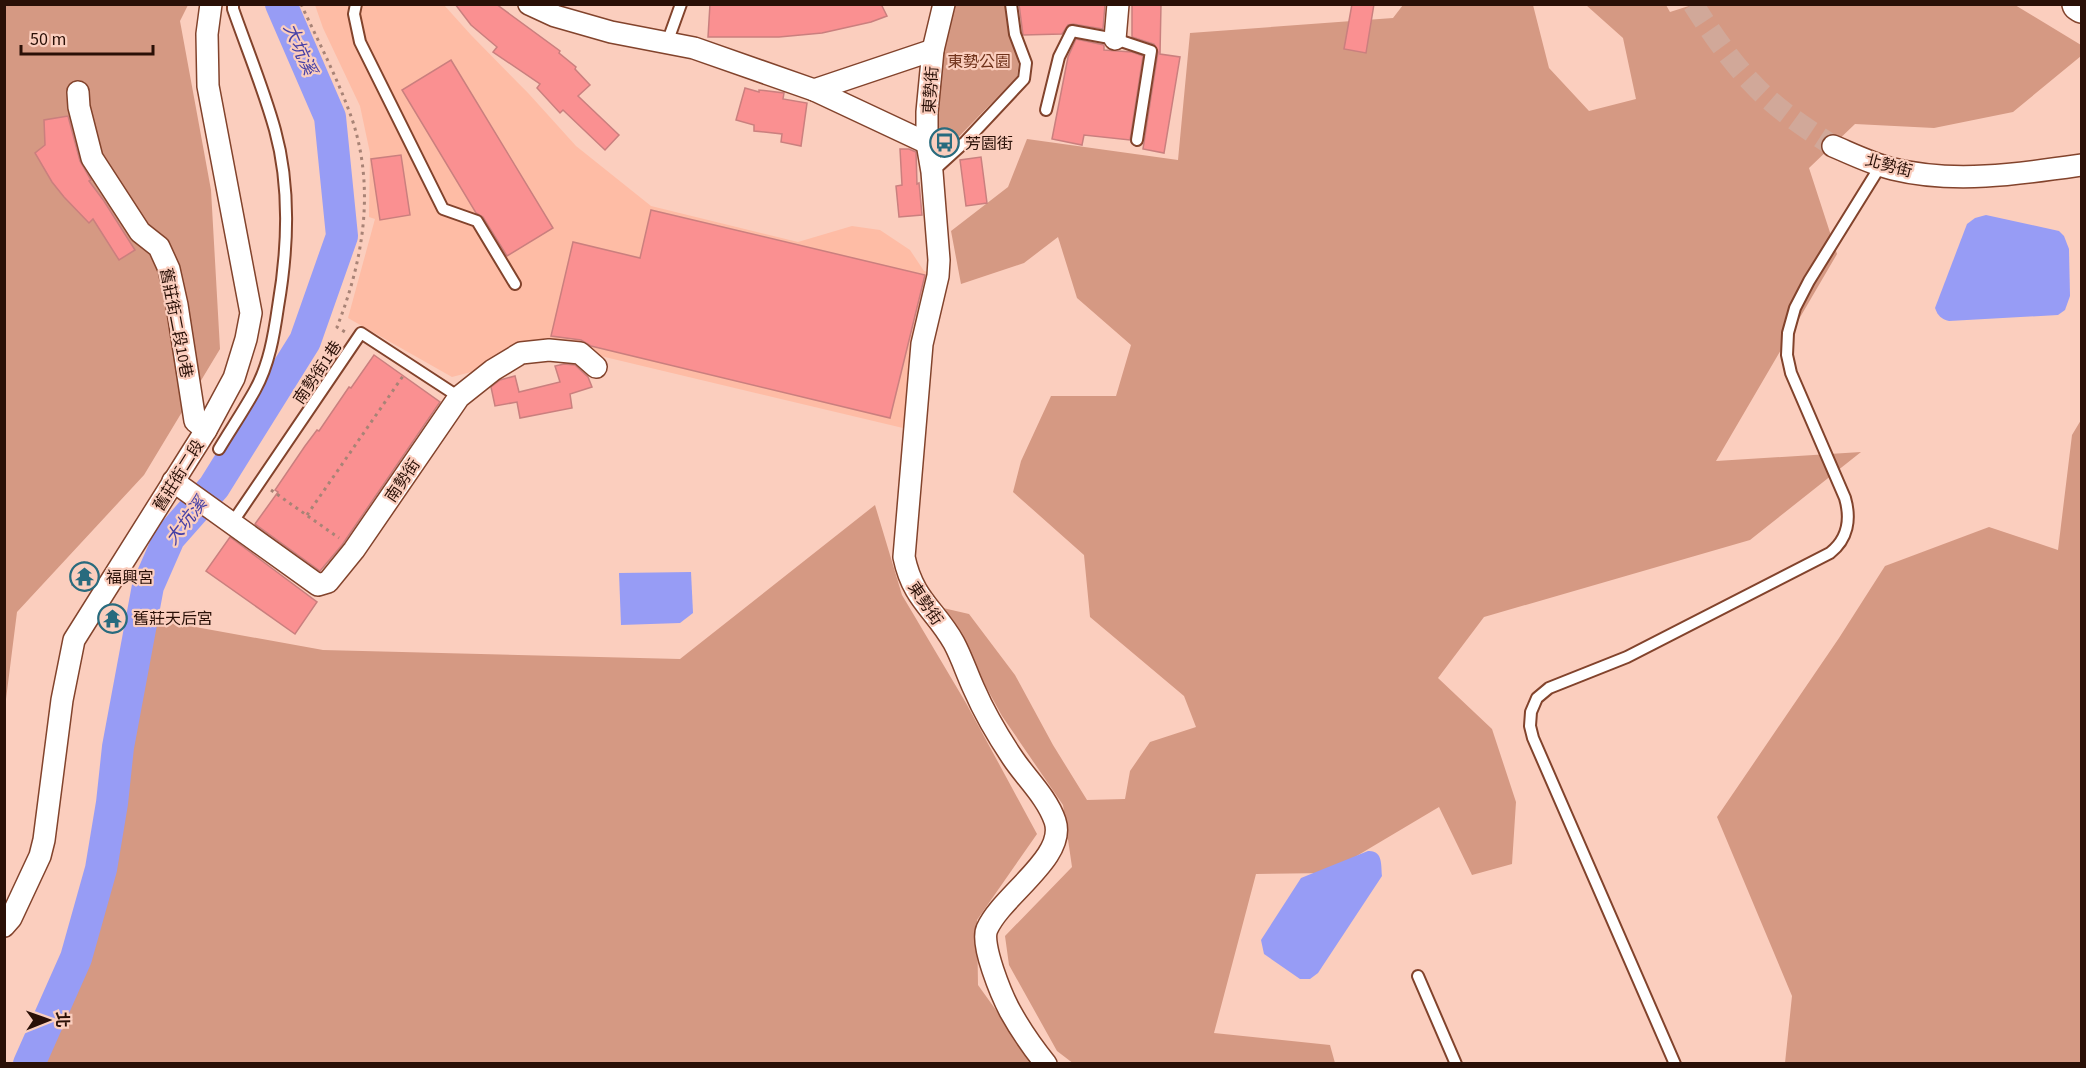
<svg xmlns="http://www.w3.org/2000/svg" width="2086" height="1068" font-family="'Source Sans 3','Noto Sans TC',sans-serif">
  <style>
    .built { fill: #febca5 }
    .green { fill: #d59983 }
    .water { fill: #979cf5 }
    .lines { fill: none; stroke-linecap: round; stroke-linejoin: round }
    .river { stroke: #979cf5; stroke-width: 32 }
    .building { fill: #fa9091; stroke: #ca7f7e; stroke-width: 1.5 }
    .street-tunnel { stroke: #d1a899; stroke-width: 21; stroke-dasharray: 21 10; stroke-linecap: butt }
    .lane-casing { stroke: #82432c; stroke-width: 14 }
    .street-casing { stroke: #82432c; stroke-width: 24 }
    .highway-casing { stroke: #82432c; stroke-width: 36 }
    .path { stroke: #a88376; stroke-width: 3; stroke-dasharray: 3 4.5; stroke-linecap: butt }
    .lane { stroke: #fff; stroke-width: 10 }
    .street { stroke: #fff; stroke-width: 21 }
    .highway { stroke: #fff; stroke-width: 33 }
    .labels { text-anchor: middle; stroke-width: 4.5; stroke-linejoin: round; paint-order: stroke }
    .park-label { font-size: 16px; fill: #70321b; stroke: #fbcebe }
    .street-label { font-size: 16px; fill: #2a1007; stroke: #fbcebe }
    .poi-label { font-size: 16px; fill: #2a1007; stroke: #fbcebe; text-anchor: start }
    .water-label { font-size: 18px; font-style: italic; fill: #4640a6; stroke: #fbcebe }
  </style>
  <rect width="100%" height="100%" fill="#fbcebe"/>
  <polygon class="built" points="315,5 444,5 471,35 529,94 576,146 651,206 798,242 852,226 880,230 910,250 924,271 934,274 903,428 542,342 475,371 452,377 348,318 375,219 369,217 370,153 360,106 323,28"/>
  <g class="green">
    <polygon points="1695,4 2015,5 2081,45 2081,56 2013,112 1934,128 1855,124 1809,168 1837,254 1716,461 1861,452 1750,540 1484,617 1438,678 1492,729 1516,802 1512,864 1472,875 1439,807 1328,873 1256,874 1214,1033 1330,1045 1335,1063 1074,1064 1057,1051 1009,965 1005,936 1072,867 1063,805 1002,716 943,608 969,614 1015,675 1053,745 1087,800 1125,799 1130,771 1150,742 1196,727 1184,696 1090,617 1084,555 1013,492 1021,461 1051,396 1116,396 1131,345 1077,298 1058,237 1024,263 961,284 951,231 1008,187 1027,139 1178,160 1190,33 1393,18 1403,5 1533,5 1549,68 1589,111 1636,99 1623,38 1586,5 1666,5 1670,12"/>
    <polygon points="5,5 188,5 180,21 211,190 220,349 144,475 17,612 5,707"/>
    <polygon points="953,5 1006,5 1007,25 1019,61 1017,77 937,159 933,125 942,55"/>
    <polygon points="2081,420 2081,1063 1785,1063 1792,996 1717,817 1839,638 1885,566 1989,527 2058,550 2072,435"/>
    <polygon points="875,505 902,595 966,703 1037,834 977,920 978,985 1034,1063 45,1064 68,1003 115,780 135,616 323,650 680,659"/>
  </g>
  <g class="water">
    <path d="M1986,215L2059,231L2064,236L2069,249L2070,296L2065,310L2058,315L1949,321C1941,319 1938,316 1935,308L1967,224L1975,218Z"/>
    <polygon points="691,572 693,613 680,623 621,625 619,573"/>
    <path d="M1368,851C1383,850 1381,865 1382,876L1318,973L1310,979H1300L1264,954L1261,940L1301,878Z"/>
  </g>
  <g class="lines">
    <polyline class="river" points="29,1064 76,958 101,869 112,803 118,747 148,586 169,538 214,487 305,341 342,236 330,117 281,4"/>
  </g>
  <g class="building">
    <polygon points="455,4 496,4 560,51 559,53 576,67 575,69 590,85 578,96 619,135 605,150 563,110 560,113 537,88 540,84 493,52 497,47 471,25"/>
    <polygon points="710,4 881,4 887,16 871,22 822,33 779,37 708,37"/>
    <polygon points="1019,4 1105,4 1103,29 1073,24 1068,25 1062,34 1023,35"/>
    <polygon points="1132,4 1161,4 1160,54 1180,57 1164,153 1143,149 1158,52 1154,44 1132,37"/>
    <polygon points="1352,4 1374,4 1366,53 1344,49"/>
    <polygon points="1076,39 1104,45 1104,50 1132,52 1143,56 1130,140 1084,135 1082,145 1052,139 1068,57"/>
    <polygon points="451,60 553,228 507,256 483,217 476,213 402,90"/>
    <polygon points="745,88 759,92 759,90 784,93 783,99 807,103 801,146 781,142 782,134 754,131 754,125 736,120"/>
    <polygon points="68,116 80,161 91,180 89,181 104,201 135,250 119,260 93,219 89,223 64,197 52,182 35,153 45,145 44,120"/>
    <polygon points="900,149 909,149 916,152 917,184 919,183 922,215 899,217 896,186 902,185"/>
    <polygon points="401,155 410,215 380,220 371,159"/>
    <polygon points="981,157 987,203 966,206 960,160"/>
    <polygon points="651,210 925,275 890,418 591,346 581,340 551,336 573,242 640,258"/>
    <polygon points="374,355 440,402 342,545 320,571 255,524 278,492 275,490 305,446 317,430 319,431 349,387 351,388"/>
    <polygon points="564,364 575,365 588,377 592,387 570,394 572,408 520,418 517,402 495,406 491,387 500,380 515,376 519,392 560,382 555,366"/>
    <polygon points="230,537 317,602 295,634 206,571"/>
    <polygon points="84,562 97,569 86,591 72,585"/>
    <polygon points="109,608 125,616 118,630 100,622"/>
  </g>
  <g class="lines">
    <path class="street-tunnel" d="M1693,4C1711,32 1729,59 1752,83C1775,108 1804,127 1833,146"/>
    <defs>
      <g id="lane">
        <polyline points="356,4 354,14 360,42 443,209 477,221 515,284"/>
        <polyline points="667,43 681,4"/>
        <polyline points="1046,110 1059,57 1072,31 1115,39 1151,51 1137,140"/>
        <polyline points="932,172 965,142 1024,79 1026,63 1015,34 1011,4"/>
        <path d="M219,449C231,429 244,410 255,390C269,365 274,335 278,307C288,249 291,188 275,130C264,90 247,49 233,9V4"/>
        <polyline points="232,523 361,333 459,397"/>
        <polyline points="1418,976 1456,1064"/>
        <path d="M1675,1064L1533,738L1530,726L1531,712L1537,698L1549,688L1627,657L1830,553C1848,539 1851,519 1845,498L1791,373L1787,355L1788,333L1795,308L1809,281L1881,165"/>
      </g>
      <g id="street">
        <polyline points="529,4 555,16 611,32 694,48 814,90 933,50"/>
        <path d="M944,4L933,50L927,112V143L932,172L939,260L938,276L922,344L904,557C913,600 935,609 954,643C962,658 967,674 974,689C984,712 998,736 1012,757C1025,777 1047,797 1055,821C1067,857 1002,895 987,929C980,944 1002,996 1010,1011C1020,1029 1033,1048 1046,1064"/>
        <polyline points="1115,39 1118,4"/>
        <polyline points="814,90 927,143"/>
        <polyline points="78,92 79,107 92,158 140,232 159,247 169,269 177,305 195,421 206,430"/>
        <path d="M1833,146C1852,154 1872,164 1893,169C1954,184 2020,174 2082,165"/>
        <polyline points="173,481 318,585 328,582 354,550 459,397 493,370 521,353 549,350 580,353 596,367"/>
        <polyline points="4,926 11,918 40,856 44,840 62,700 74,640 206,430 234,378 246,339 251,313 208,86 207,34 211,4"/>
      </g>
      <polyline id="highway" points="2079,4 2082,6"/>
    </defs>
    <use href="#lane" class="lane-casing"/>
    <use href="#street" class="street-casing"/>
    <use href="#highway" class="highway-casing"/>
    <g class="path">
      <path d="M301,4C319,43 339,81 353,122C375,191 363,261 337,327L345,332"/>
      <polyline points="271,490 339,538"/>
      <polyline points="307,515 403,376"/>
    </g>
    <use href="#lane" class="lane"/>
    <use href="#street" class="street"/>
    <use href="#highway" class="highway"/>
  </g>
  <defs>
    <symbol id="bus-ring" viewBox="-11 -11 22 22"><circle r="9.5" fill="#fbcebe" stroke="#296b7e" stroke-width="1.5"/><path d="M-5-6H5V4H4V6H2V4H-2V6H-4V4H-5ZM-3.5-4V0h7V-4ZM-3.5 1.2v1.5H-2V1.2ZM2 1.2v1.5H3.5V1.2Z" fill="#296b7e"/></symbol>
    <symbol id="temple-ring" viewBox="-11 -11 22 22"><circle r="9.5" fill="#fbcebe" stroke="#296b7e" stroke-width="1.5"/><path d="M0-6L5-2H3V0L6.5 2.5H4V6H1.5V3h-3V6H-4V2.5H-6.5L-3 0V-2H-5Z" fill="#296b7e"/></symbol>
  </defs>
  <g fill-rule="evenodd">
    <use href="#bus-ring" x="928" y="126" width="33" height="33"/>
    <use href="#temple-ring" x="68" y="560" width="33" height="33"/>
    <use href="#temple-ring" x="96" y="602" width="33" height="33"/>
  </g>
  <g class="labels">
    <g class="park-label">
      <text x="979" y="67">東勢公園</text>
    </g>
    <g class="street-label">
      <text transform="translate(930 90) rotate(-86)" y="6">東勢街</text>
      <text transform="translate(1889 165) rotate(15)" y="6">北勢街</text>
      <text transform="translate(177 323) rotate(79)" y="6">舊莊街二段10巷</text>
      <text transform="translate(317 372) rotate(-56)" y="6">南勢街1巷</text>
      <text transform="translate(178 475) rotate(-58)" y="6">舊莊街二段</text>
      <text transform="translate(402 480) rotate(-56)" y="6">南勢街</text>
      <text transform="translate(926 603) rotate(56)" y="6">東勢街</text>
    </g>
    <g class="poi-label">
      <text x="965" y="149">芳園街</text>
      <text x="106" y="583">福興宮</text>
      <text x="133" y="624">舊莊天后宮</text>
    </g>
    <g class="water-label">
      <text transform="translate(300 49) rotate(66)" y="6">大坑溪</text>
      <text transform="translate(186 521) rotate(-52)" y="6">大坑溪</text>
    </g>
  </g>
  <rect width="2086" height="1068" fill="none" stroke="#2a1007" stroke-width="12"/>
  <g transform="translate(48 1020) rotate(89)" stroke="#fbcebe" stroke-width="4.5" paint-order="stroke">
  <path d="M0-4.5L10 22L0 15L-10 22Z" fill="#2a1007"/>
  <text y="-9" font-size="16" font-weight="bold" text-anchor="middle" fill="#2a1007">北</text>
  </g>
  <path d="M21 45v9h132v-9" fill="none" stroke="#2a1007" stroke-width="3"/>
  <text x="30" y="45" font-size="18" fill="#2a1007" stroke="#fbcebe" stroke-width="4.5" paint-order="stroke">50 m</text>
</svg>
